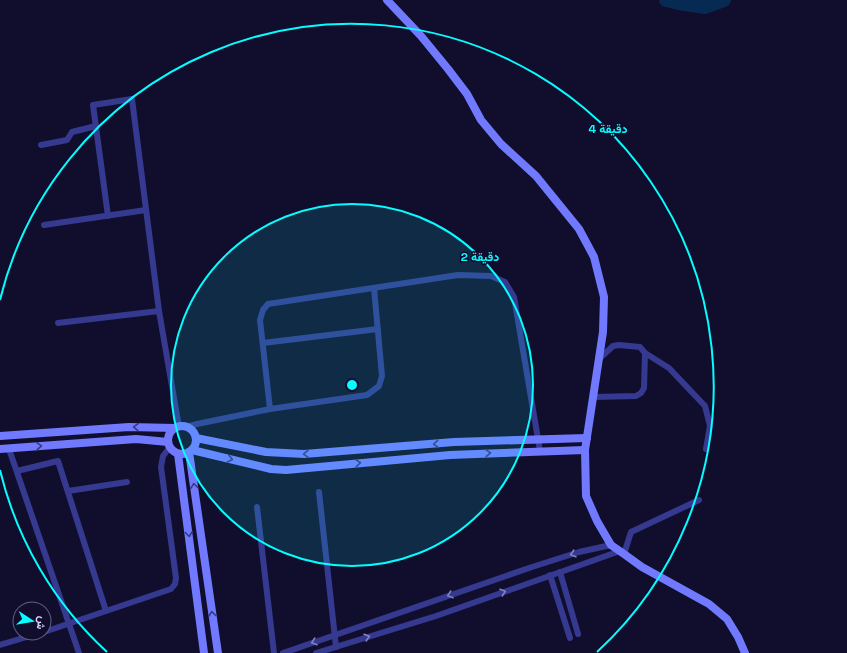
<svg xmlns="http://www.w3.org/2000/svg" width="847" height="653" font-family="'Space Grotesk',Vazirmatn,sans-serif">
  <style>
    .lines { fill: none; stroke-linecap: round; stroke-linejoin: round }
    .river { stroke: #072a53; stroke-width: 14 }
    .street { stroke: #353a90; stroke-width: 6 }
    .secondary { stroke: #717aff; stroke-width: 8 }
    .oneway { stroke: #373981 }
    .oneway2 { stroke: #8082c2 }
    .ring { fill: none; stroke: #06fdff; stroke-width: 2 }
    .centre { fill: #06fdff; stroke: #110e2d; stroke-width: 2 }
    .ring-label { font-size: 12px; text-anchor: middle; font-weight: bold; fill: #06fdff; stroke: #110e2d; stroke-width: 3; stroke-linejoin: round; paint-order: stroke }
  </style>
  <rect width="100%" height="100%" fill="#110e2d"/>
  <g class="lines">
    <polyline class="river" points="666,0 679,3 705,7 724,0"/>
    <g class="street">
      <polyline points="41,145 67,140 72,132 96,126"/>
      <polyline points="108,216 93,105 132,99 159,311 179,427"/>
      <polyline points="44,225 146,210"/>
      <polyline points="58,323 159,311"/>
      <polyline points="263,343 378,329"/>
      <polyline points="645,353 669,368 705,406 710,426 706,449"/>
      <polyline points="593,397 636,396 641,393 644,388 645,353 640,347 619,345 613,346 598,360"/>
      <polyline points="270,409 260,320 263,310 268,304 458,275 491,276 505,282 514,297 540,451"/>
      <polyline points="186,427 197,424 270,409 367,395 379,386 382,376 374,288"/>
      <polyline points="9,449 79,653"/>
      <polyline points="17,471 58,461 106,611"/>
      <polyline points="68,491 127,482"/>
      <polyline points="319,492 336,647"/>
      <polyline points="257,507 274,653"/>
      <polyline points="624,554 631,532 699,500"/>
      <polyline points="560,572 578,634"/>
      <polyline points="550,575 570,638"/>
      <polyline points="44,632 171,589 175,584 176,578 161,467 163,456 170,447"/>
      <polyline points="0,645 40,633"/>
      <polyline points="283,653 532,567 579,552 611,545"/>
      <polyline points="316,653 436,616 620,551"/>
    </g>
    <g class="secondary">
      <polyline points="387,0 421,36 448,69 467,94 481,120 501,144 536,176 579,229 594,257 604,297 603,332 585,450 586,496 597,521 611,545 624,554 642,567 709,604 727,619 738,637 745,653"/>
      <circle cx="182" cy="440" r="14"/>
      <polyline points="0,436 129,427 175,428"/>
      <polyline points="196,438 266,452 304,454 454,442 587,438"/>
      <polyline points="0,449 136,439 168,442"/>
      <polyline points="192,450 271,469 286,470 450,455 585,450"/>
      <polyline points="189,452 218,653"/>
      <polyline points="178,454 204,653"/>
    </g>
  </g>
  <defs><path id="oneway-chevron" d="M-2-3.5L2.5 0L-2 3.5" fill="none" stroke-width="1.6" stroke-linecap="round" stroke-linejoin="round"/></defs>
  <g class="oneway">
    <use href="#oneway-chevron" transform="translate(136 427) rotate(-178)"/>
    <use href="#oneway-chevron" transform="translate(436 444) rotate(175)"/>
    <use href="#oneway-chevron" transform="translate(39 446) rotate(-4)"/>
    <use href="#oneway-chevron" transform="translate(488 453) rotate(-2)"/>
    <use href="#oneway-chevron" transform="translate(306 454) rotate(178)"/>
    <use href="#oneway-chevron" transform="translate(230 459) rotate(13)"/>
    <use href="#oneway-chevron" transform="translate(358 463) rotate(-5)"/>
    <use href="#oneway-chevron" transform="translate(194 486) rotate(-98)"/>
    <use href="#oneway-chevron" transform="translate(189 534) rotate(83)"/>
    <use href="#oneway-chevron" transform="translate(212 614) rotate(-98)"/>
  </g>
  <g class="oneway2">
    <use href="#oneway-chevron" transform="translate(573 554) rotate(163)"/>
    <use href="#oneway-chevron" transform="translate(503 592) rotate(-19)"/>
    <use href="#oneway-chevron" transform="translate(450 595) rotate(161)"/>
    <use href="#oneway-chevron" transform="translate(367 637) rotate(-17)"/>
    <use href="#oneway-chevron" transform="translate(314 642) rotate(161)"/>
  </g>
  <circle cx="352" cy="385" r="181" fill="#06fdff" fill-opacity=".12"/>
  <g class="ring">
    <circle cx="352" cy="385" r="181"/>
    <path d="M107 652A362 362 0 0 1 0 470M0 300A362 362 0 1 1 597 652"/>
  </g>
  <circle cx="352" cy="385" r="6" class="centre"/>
  <g class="ring-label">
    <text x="608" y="133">4 دقيقة</text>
    <text x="480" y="261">2 دقيقة</text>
  </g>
  <g transform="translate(32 621) rotate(102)"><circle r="19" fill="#110e2d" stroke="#626081"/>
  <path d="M0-3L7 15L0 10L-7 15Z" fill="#06fdff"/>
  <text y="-6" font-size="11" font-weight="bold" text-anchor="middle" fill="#dbdaff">ش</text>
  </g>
</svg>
